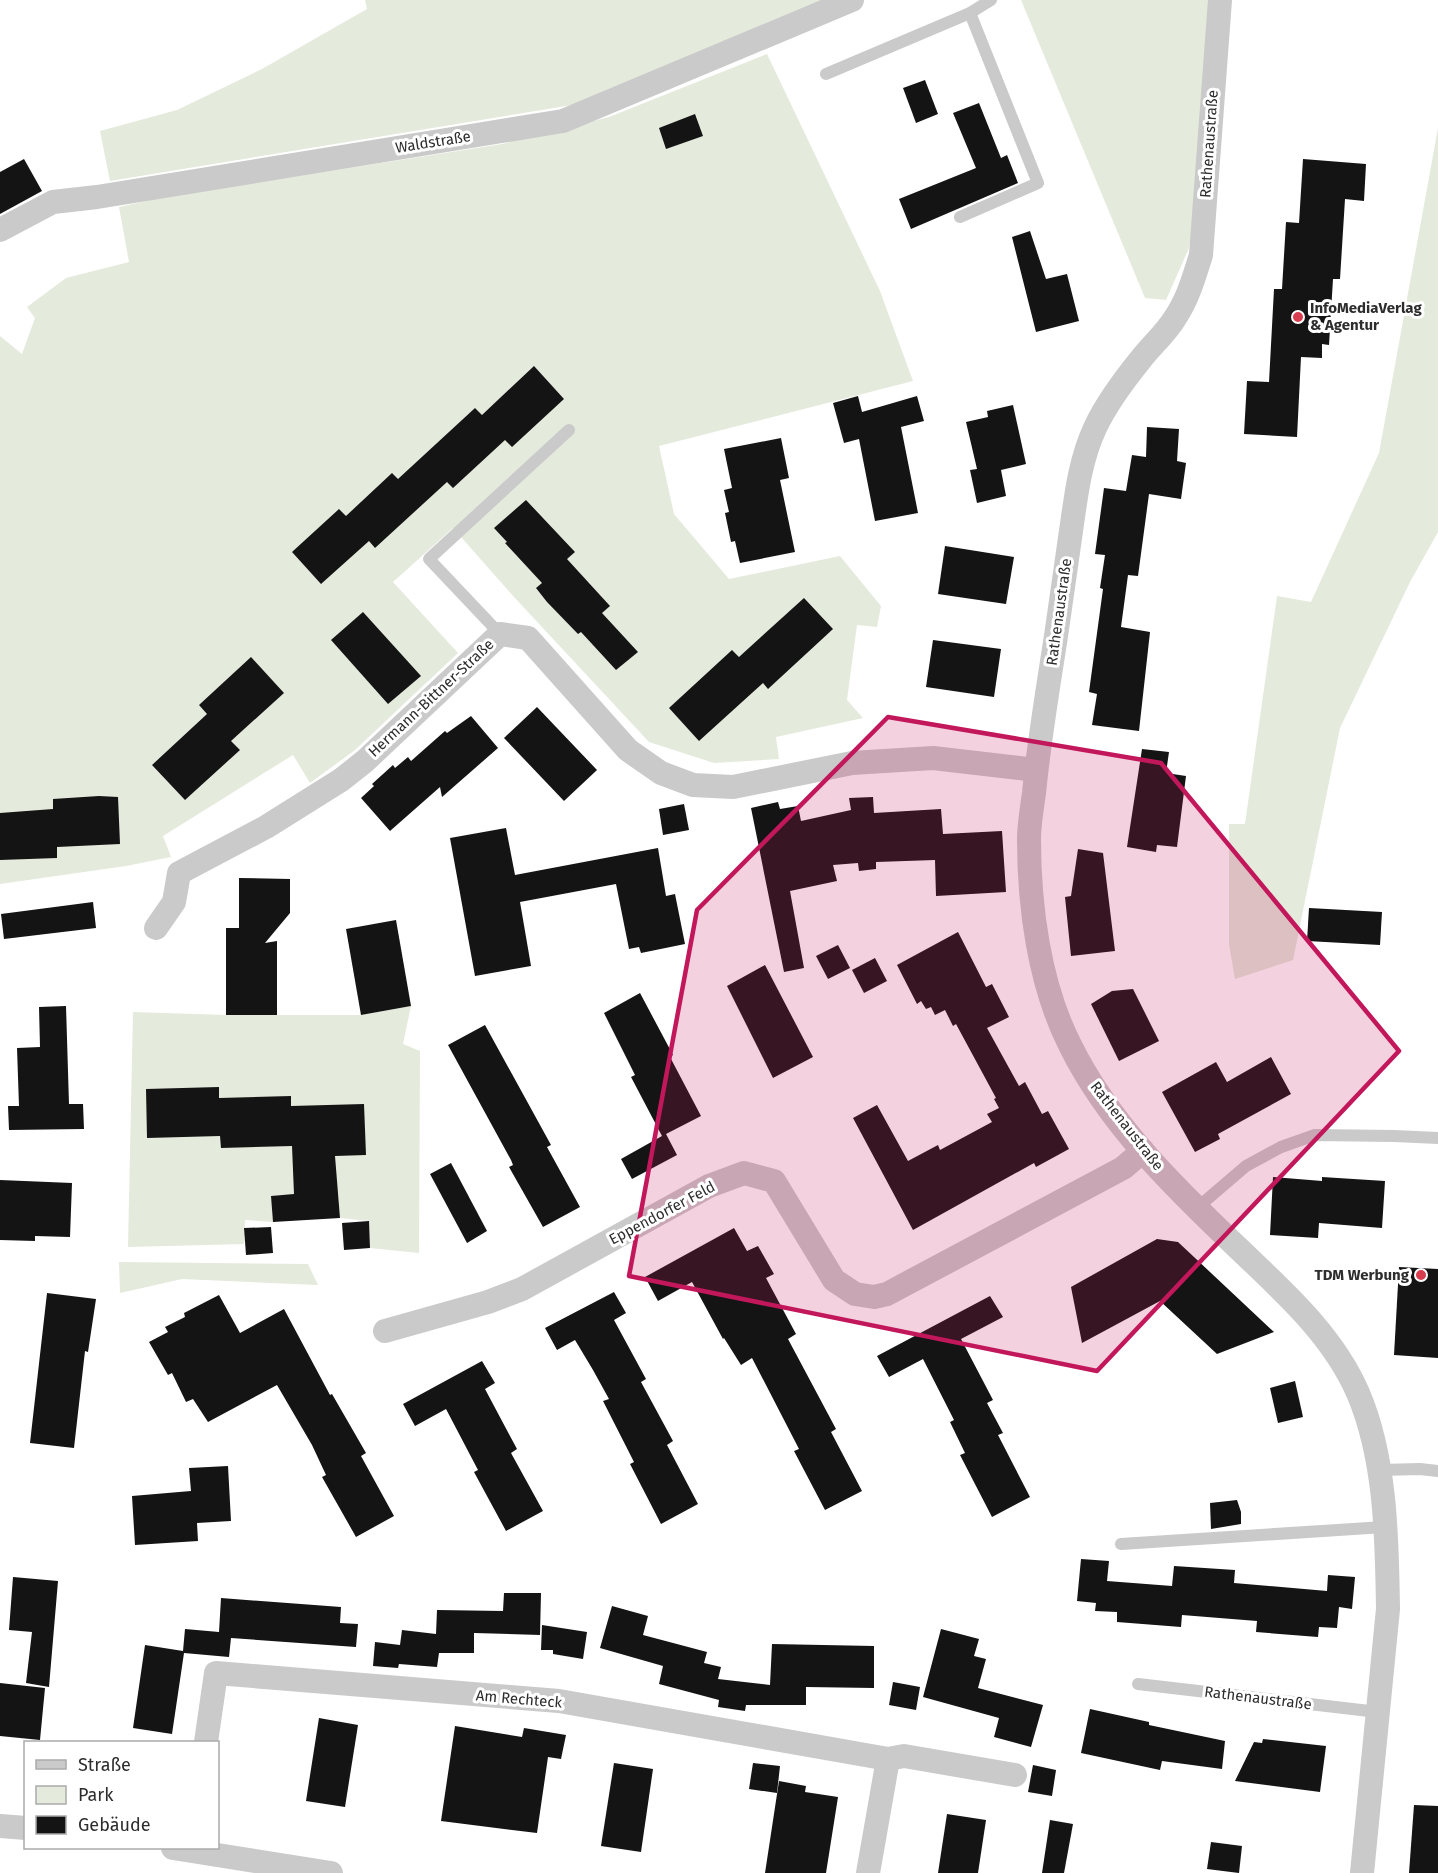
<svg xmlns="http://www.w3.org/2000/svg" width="1438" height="1873" font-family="'Fira Sans',sans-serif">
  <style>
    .green { fill: #e4eadc }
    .building { fill: #141414 }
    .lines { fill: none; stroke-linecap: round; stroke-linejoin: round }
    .service { stroke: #cacaca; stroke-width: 12 }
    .minor { stroke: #cacaca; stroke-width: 24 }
    .marked { fill: #c2185b; fill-opacity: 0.2; stroke: #c2185b; stroke-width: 4.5; stroke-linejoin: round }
    .poi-dot { fill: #d83c4f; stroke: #fff; stroke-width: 2 }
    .labels { text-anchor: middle; stroke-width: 6; stroke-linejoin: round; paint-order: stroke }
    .street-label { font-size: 15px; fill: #2d2d2d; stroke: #fff }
    .poi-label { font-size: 15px; font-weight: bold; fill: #2d2d2d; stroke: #fff; text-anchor: start }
  </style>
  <rect width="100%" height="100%" fill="#fff"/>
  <g class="green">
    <polygon points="365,0 836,0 572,105 110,181 100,131 177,110 262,69 367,9"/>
    <polygon points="1021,0 1209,0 1200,179 1189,248 1166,300 1145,298"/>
    <polygon points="767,54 880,291 913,381 659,446 674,514 729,579 840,556 881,606 877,627 857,625 847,700 863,718 776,737 779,759 714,763 649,742 514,597 453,528 393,582 458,653 355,750 310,783 293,755 163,836 171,857 126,866 0,884 0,336 22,354 35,318 27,307 66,278 129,262 119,207 159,198 502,144 609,117"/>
    <polygon points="1438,128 1438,532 1410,582 1340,728 1293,960 1235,979 1229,944 1229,824 1245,824 1277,596 1311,602 1379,453"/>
    <polygon points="411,1006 403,1044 420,1051 419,1253 370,1248 369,1221 340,1218 338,1192 272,1196 273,1222 245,1220 244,1244 128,1247 133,1012 226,1015 361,1015"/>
    <polygon points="119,1262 308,1264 318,1285 182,1279 120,1293"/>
  </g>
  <g class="building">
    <polygon points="925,80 938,114 916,123 903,88"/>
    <polygon points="979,103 1001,158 1007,155 1018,183 911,229 899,199 976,168 953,113"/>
    <polygon points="695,114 703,136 666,149 659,128"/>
    <polygon points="24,159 42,191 0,214 0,172"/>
    <polygon points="1303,159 1366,164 1364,201 1345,199 1340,279 1333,279 1329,345 1322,344 1322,358 1301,357 1297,437 1244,434 1247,381 1269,382 1274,289 1282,289 1286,222 1299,223"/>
    <polygon points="1030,231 1046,279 1067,274 1079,321 1036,332 1012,237"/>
    <polygon points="534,366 564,399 512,447 505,440 453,488 447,482 375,548 369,541 321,584 292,552 339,509 346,516 392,473 398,479 475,408 482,415"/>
    <polygon points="858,396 862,412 917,396 924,421 901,427 918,513 875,521 859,439 844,443 833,403"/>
    <polygon points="1013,405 1026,464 1001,470 1006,496 977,503 970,470 977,469 966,422 988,417 987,411"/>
    <polygon points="1147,427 1179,429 1177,461 1186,463 1181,499 1149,494 1138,576 1128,575 1121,627 1150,632 1139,731 1092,725 1097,694 1089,692 1103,589 1100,588 1105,555 1095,554 1104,488 1126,491 1132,455 1146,457"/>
    <polygon points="781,438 789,478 780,480 795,552 740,563 735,541 731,542 725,513 729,512 724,490 732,488 724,449"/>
    <polygon points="526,500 575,552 567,559 610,606 602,613 638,652 616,670 581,632 578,634 547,602 536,588 542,583 505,543 507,542 494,528"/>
    <polygon points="945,546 1014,557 1006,604 938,594"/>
    <polygon points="804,598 833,629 768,689 763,683 699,741 669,708 732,650 739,657"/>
    <polygon points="363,612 421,676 388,704 331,640"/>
    <polygon points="933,640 1001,649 994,697 926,687"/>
    <polygon points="251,657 284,693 231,741 240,750 185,800 152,765 207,714 199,705"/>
    <polygon points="537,707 597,770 564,801 504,738"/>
    <polygon points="471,716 498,748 442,797 440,787 390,831 361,798 374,786 372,784 393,765 395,768 408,757 411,761 445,731 447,733"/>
    <polygon points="1142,749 1169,752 1166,773 1186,776 1177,847 1157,845 1156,852 1127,847"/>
    <polygon points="99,796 118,797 120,844 57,847 57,858 0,860 0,813 53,809 53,799"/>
    <polygon points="873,797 874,813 941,809 943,834 1002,831 1006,892 936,896 935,860 876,862 876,869 859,871 858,863 833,865 837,881 790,891 804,968 784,972 751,808 778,802 780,809 798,806 801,821 851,810 849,798"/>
    <polygon points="684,804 689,830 663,835 659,809"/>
    <polygon points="506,828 515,875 658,848 666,896 675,894 685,944 641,953 639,947 629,949 616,884 520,902 531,966 475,976 450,838"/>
    <polygon points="1078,849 1103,853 1115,951 1071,956 1065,897 1071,896"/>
    <polygon points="239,878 290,879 290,913 265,943 277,941 277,1015 226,1015 226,928 239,928"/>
    <polygon points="93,902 96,928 4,939 1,914"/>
    <polygon points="1309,908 1382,912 1380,945 1307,941"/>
    <polygon points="396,920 411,1006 361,1015 346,929"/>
    <polygon points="958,932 986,987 992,984 1009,1017 987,1028 1019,1086 1025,1082 1042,1114 1048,1111 1069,1149 1036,1167 1034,1163 913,1230 853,1118 877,1105 908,1161 938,1145 940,1150 992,1122 987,1114 999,1108 994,1099 996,1098 956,1024 953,1026 945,1010 935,1015 931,1007 926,1009 921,1001 917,1004 897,965"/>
    <polygon points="838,945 850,968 828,979 816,956"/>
    <polygon points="875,958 887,981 864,993 852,970"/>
    <polygon points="765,965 813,1057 773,1078 727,986"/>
    <polygon points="1133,989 1159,1041 1119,1061 1091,1004 1112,991"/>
    <polygon points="640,993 673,1055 670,1057 701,1116 666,1134 677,1155 632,1179 621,1159 662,1136 631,1077 635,1075 604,1013"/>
    <polygon points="66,1006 69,1104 83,1104 84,1129 9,1130 8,1106 19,1106 17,1048 40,1047 39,1007"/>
    <polygon points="485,1025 551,1145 547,1147 580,1207 543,1227 509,1167 513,1165 511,1160 448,1045"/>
    <polygon points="1271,1057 1291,1094 1218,1134 1220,1139 1195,1152 1162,1092 1216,1062 1227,1082"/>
    <polygon points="219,1087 219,1098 291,1096 291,1106 364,1104 366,1155 335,1156 340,1218 273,1222 271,1196 294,1194 292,1146 221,1148 220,1136 147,1138 146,1089"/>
    <polygon points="451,1163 487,1231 467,1243 430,1174"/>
    <polygon points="1273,1177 1322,1181 1322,1177 1385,1181 1382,1228 1319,1223 1318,1238 1270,1235"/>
    <polygon points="0,1180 72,1183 70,1237 35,1236 35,1241 0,1240"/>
    <polygon points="369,1221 370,1248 344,1250 342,1223"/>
    <polygon points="271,1227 273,1253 246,1255 244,1228"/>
    <polygon points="734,1228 747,1251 758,1246 774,1274 766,1278 796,1334 788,1339 836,1429 831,1432 862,1491 825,1510 794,1451 799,1449 752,1358 741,1365 724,1338 723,1339 692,1282 658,1301 645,1277"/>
    <polygon points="1157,1239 1178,1242 1274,1332 1217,1354 1160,1301 1082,1343 1071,1287"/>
    <polygon points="1399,1267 1438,1269 1438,1358 1394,1355"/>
    <polygon points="614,1292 626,1313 614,1320 646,1379 641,1382 673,1441 667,1445 698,1504 661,1524 630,1464 634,1462 603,1401 609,1399 593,1370 575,1340 557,1350 545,1328"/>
    <polygon points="47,1293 96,1299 88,1352 85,1351 74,1448 30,1443"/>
    <polygon points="219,1295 240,1333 284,1309 330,1395 332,1394 366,1453 361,1456 394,1516 356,1537 322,1477 326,1475 312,1445 277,1385 208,1422 193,1399 186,1402 172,1373 168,1375 149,1342 168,1332 165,1327 185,1317 184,1313"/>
    <polygon points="990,1296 1003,1317 961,1339 993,1400 987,1403 1003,1433 998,1435 1030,1497 992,1517 960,1455 965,1453 950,1422 954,1420 923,1359 889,1377 877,1356"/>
    <polygon points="482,1361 495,1383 485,1389 517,1449 511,1453 543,1511 506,1531 474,1472 478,1470 446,1409 415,1426 403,1404"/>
    <polygon points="1295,1381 1303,1417 1278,1423 1270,1388"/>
    <polygon points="228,1466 231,1521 197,1523 198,1541 135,1545 132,1496 191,1491 189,1468"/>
    <polygon points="1237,1500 1241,1512 1241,1524 1211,1529 1210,1503"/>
    <polygon points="1081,1559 1109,1561 1107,1581 1172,1586 1174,1566 1235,1570 1234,1583 1327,1591 1328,1575 1355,1577 1352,1609 1339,1607 1337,1628 1319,1627 1318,1637 1256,1632 1257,1621 1182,1615 1181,1627 1117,1622 1117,1612 1095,1611 1096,1603 1077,1601"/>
    <polygon points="13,1577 58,1581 49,1687 26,1683 32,1632 9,1630"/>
    <polygon points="504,1593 541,1593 540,1635 474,1633 474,1653 439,1653 437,1667 399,1664 398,1668 373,1666 375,1642 400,1645 402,1630 436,1634 437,1610 503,1611"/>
    <polygon points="221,1598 341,1607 340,1623 358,1624 356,1647 231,1638 229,1657 184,1653 172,1734 133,1728 145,1645 183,1651 185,1629 219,1632"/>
    <polygon points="612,1606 648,1616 643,1635 707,1652 704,1663 721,1667 718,1679 770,1685 772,1644 874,1646 874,1688 806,1687 806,1705 746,1705 745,1711 718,1707 719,1700 659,1684 663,1666 600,1648"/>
    <polygon points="542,1625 587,1632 583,1659 553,1654 553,1650 541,1650"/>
    <polygon points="941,1629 979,1639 974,1656 986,1659 978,1688 1043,1705 1031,1747 994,1737 999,1718 923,1697"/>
    <polygon points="893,1682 920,1687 916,1710 889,1705"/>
    <polygon points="0,1683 45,1688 40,1740 0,1736"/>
    <polygon points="1090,1709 1149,1722 1149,1725 1225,1741 1222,1769 1162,1761 1160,1770 1081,1753"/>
    <polygon points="319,1718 358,1725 345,1807 306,1801"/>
    <polygon points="455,1726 522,1737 524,1728 566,1735 561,1759 548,1757 537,1833 441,1821"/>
    <polygon points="1263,1739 1326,1746 1320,1792 1235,1781 1254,1742 1262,1743"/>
    <polygon points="614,1763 653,1769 641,1852 601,1846"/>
    <polygon points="753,1763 780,1766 777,1793 749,1789"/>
    <polygon points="1033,1765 1056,1770 1052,1796 1028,1792"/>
    <polygon points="779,1781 806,1786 805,1792 838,1797 826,1873 765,1873"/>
    <polygon points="1414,1805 1438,1806 1438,1873 1409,1873"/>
    <polygon points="947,1814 986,1820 978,1873 938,1873"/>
    <polygon points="1050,1820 1073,1824 1064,1873 1042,1873"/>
    <polygon points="1211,1842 1242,1846 1239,1873 1207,1869"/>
  </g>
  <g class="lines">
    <g class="service">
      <polyline points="826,74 970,13 991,0"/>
      <polyline points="960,217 1038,183 970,13"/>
      <polyline points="500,634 429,559 569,430"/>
      <polyline points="1197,1208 1246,1166 1281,1147 1315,1135 1394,1136 1438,1138"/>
      <polyline points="1380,1470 1420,1469 1438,1471"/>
      <polyline points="1121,1544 1384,1527"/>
      <polyline points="1138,1684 1378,1712"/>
    </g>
    <g class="minor">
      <path d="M1220,0L1201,255C1194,277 1188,299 1175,318C1166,333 1152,345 1141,359C1124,380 1106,404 1095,428C1080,460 1076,496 1071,531C1066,566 1061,601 1056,636C1048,688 1039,741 1034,793C1032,808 1029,824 1029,839C1029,906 1039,984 1070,1045C1108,1123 1176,1189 1238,1248C1283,1291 1333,1335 1358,1393C1386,1458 1387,1539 1388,1609L1362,1873"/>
      <polyline points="0,230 53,202 97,197 563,121 852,0"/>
      <polyline points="156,928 174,902 179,873 266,827 341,780 365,761 500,634 528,638 628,750 661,773 693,785 733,787 852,763 933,758 1036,770"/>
      <polyline points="385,1331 488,1302 522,1289 709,1186 744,1173 774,1181 834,1280 855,1294 874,1297 887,1294 1123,1168 1143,1151"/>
      <polyline points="206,1742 216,1673 559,1701 888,1759 904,1756 1015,1775"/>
      <polyline points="0,1826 26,1828"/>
      <polyline points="173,1848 331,1873"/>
      <polyline points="868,1873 888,1759"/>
    </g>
  </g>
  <path class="marked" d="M888,717L1161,763L1399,1051L1097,1371L629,1276L697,910Z"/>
  <g class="poi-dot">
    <circle cx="1298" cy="317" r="6"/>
    <circle cx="1421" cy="1275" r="6"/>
  </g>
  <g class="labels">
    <g class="street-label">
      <text transform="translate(433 142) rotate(-9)" y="5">Waldstraße</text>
      <text transform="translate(1209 144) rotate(-86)" y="5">Rathenaustraße</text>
      <text transform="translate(1059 612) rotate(-82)" y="5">Rathenaustraße</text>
      <text transform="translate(431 698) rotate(-43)" y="5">Hermann-Bittner-Straße</text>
      <text transform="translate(1127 1126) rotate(52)" y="5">Rathenaustraße</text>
      <text transform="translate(662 1213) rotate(-28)" y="5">Eppendorfer Feld</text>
      <text transform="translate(1258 1698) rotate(7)" y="5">Rathenaustraße</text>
      <text transform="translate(519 1699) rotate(5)" y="5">Am Rechteck</text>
    </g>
    <g class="poi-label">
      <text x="1310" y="313">InfoMediaVerlag<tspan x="1310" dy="17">&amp; Agentur</tspan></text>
      <text x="1409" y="1280" text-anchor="end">TDM Werbung</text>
    </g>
  </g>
  <rect x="24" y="1741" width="195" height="108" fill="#ffffff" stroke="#ababab" stroke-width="1.5"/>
  <rect x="36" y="1760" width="30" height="9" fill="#cacaca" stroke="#ababab" stroke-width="1.5"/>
  <text x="78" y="1771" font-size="18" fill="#2d2d2d">Straße</text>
  <rect x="36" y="1786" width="30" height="18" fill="#e4eadc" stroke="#ababab" stroke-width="1.5"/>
  <text x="78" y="1801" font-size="18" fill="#2d2d2d">Park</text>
  <rect x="36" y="1816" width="30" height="18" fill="#141414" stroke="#ababab" stroke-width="1.5"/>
  <text x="78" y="1831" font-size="18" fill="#2d2d2d">Gebäude</text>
</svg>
